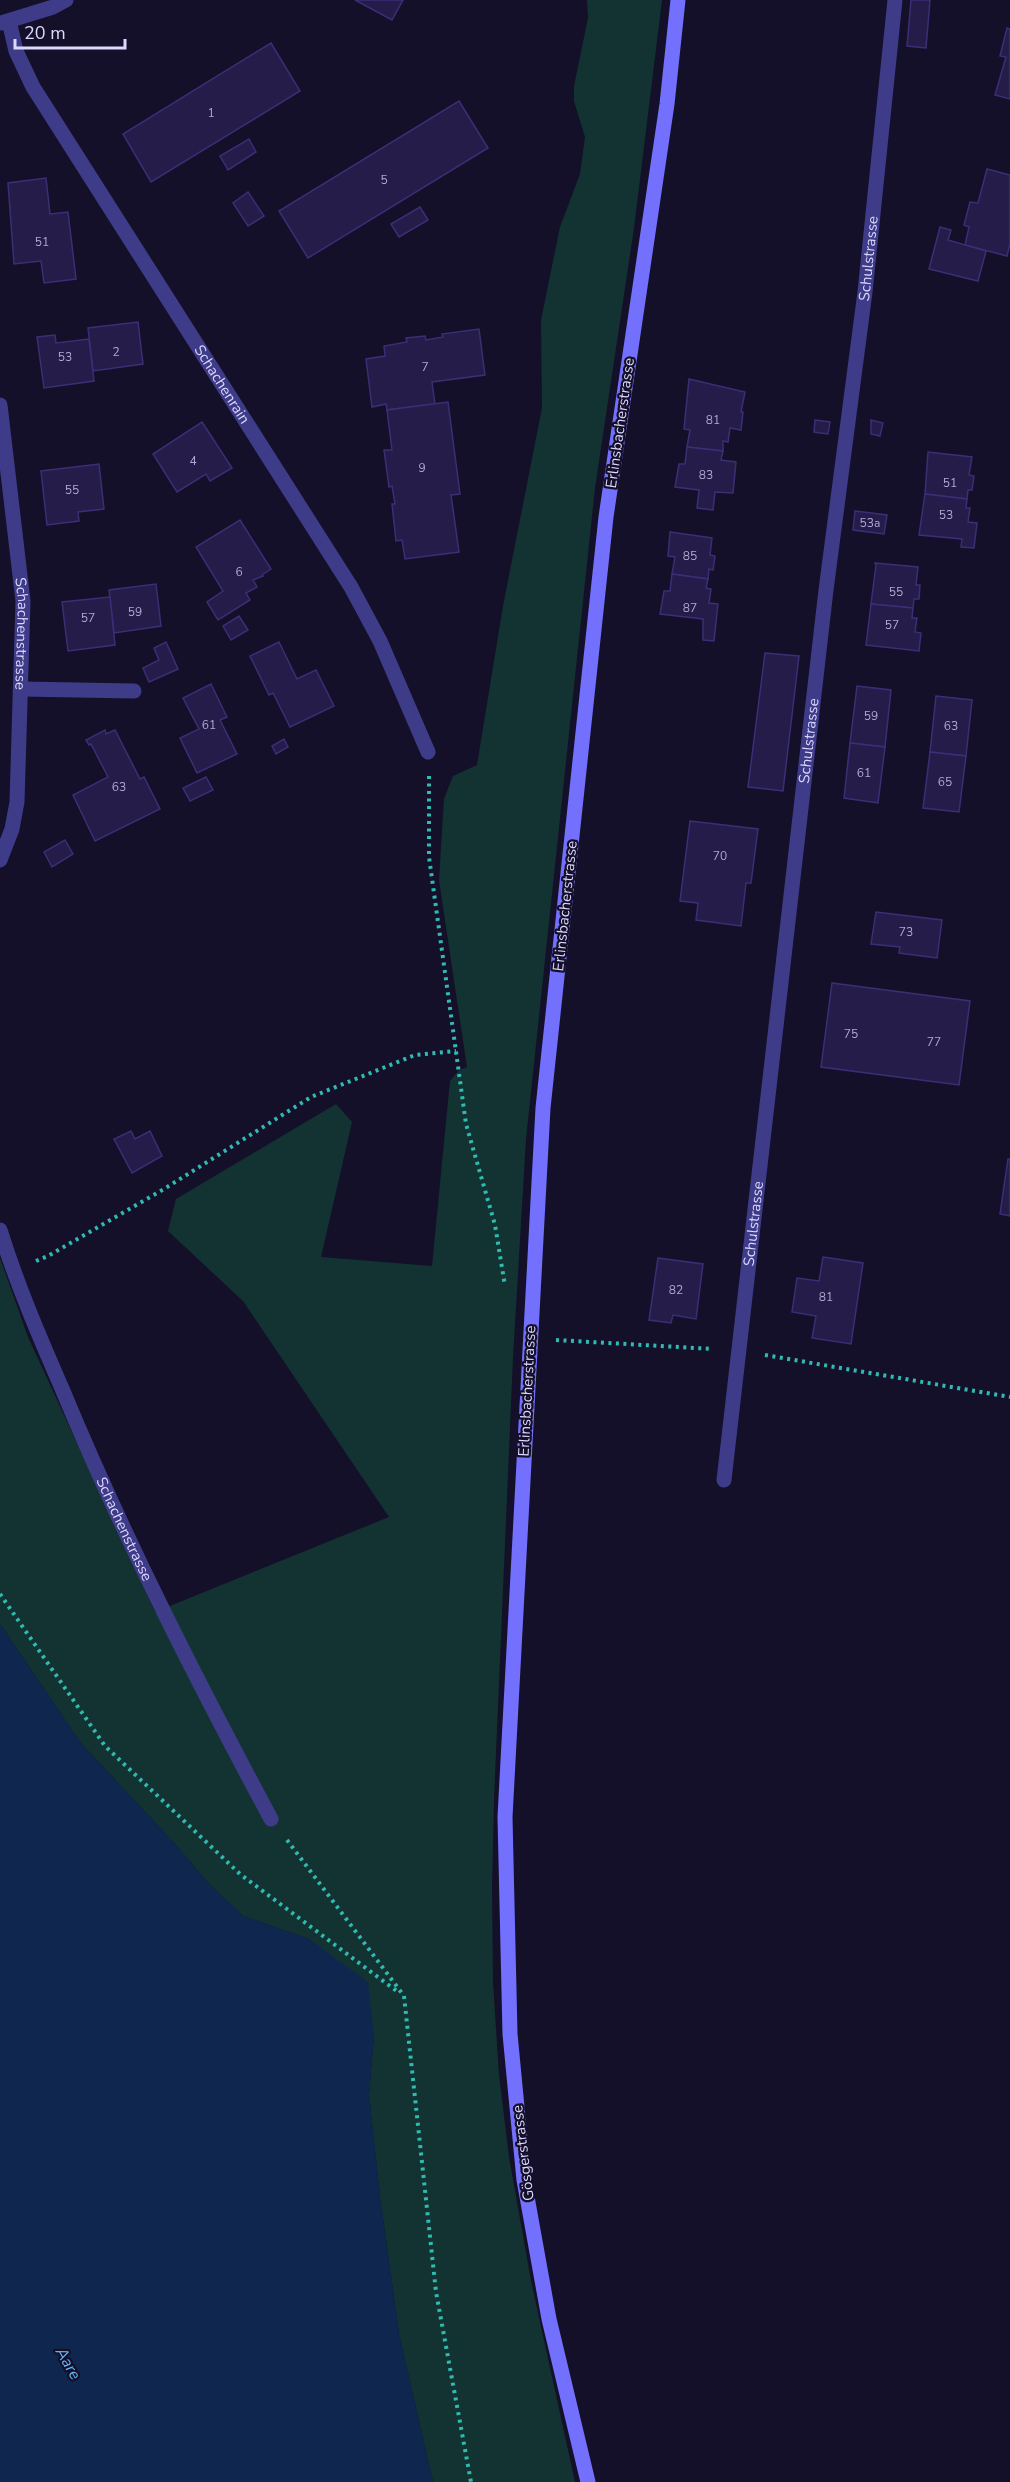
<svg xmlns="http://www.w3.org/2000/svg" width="1010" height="2482" font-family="'Nunito Sans',sans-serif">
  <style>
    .green { fill: #133332 }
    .water { fill: #0f274e }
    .building { fill: #251c4a; stroke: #3c2e76; stroke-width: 1.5 }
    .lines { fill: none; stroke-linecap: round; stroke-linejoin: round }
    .path { stroke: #30bbb2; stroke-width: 4; stroke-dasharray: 3 4.5; stroke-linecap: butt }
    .lane { stroke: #3e3c88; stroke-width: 15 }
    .street { stroke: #3e3c88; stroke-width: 15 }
    .secondary { stroke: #7370fe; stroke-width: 15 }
    .labels { text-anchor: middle; stroke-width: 4.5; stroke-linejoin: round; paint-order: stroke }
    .number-label { font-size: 12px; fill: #afa9d2 }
    .street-label { font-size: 15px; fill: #ddd8ff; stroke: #141029 }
    .water-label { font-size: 16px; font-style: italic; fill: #67b9fe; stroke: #141029 }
  </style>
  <rect width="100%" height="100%" fill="#141029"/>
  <polygon class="green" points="587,0 662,0 634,228 595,488 526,1139 513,1357 494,1799 492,1888 493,1983 499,2075 509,2157 531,2281 575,2482 433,2482 399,2334 380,2197 369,2095 374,2035 309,1939 243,1916 208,1883 176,1845 80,1742 0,1624 0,1258 28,1337 155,1612 389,1517 243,1301 168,1231 176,1199 336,1104 352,1122 321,1257 432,1266 450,1081 459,1070 467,1067 439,880 444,799 453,776 477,765 503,606 542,408 541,320 560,227 580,174 585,137 574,101 574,86 588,18"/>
  <polygon class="water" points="0,1624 80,1742 176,1845 208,1883 243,1916 309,1939 368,1982 374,2035 369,2095 380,2197 399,2334 433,2482 0,2482"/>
  <g class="building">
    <polygon points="355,0 403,0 392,20"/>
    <polygon points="911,0 930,0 926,48 907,46"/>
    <polygon points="1007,28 1010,29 1010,99 995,95 1006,57 1000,56"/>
    <polygon points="271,43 300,91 151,182 123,134"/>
    <polygon points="459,101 488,148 308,258 279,211"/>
    <polygon points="249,139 256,152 228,170 220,156"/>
    <polygon points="987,169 1010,175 1010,244 1007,256 965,245 969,227 964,225 970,202 978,203"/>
    <polygon points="46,178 50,214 68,212 76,279 44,283 41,261 14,264 8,183"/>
    <polygon points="248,192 264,216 248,226 233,203"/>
    <polygon points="420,207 428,220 399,237 391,224"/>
    <polygon points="940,227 951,230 948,240 986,251 978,281 929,269"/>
    <polygon points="138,322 143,364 93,371 88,328"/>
    <polygon points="479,329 485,375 432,382 435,404 387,410 386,404 372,407 366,359 385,356 384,346 407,342 406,338 425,336 426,340 443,337 442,334"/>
    <polygon points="55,335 56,343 89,339 94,381 44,388 37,337"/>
    <polygon points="689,379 745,392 741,412 743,412 741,430 730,428 728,442 723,441 723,451 687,447 690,430 684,429"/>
    <polygon points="448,402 460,494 451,495 459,552 405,559 402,540 396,541 392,504 395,504 392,486 389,487 384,450 392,450 387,410"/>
    <polygon points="815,420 830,422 828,434 814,432"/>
    <polygon points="871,420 883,423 880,436 871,434"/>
    <polygon points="202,422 232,468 210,481 206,474 177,492 153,454"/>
    <polygon points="687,447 723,451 721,460 736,462 733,493 715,492 713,510 697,508 699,490 675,487 679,464 685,464"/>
    <polygon points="928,452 972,457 969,475 974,476 972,490 968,490 967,499 925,494"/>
    <polygon points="99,464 104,509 78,512 79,521 47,525 41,471"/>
    <polygon points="925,494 967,499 966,508 970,508 968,522 977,523 974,548 961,547 962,539 919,535"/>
    <polygon points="855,511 887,515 884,534 853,530"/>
    <polygon points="240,520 271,569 262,575 263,576 253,580 257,587 246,593 250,600 218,620 207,602 223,591 196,547"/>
    <polygon points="670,532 712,538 710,555 715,556 713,570 709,569 708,579 672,574 675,557 668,556"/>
    <polygon points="875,563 918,567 916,585 920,585 919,599 914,599 913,608 871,604 876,565"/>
    <polygon points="672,574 708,579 706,588 711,589 709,603 718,604 714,641 703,640 703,619 660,614 664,591 670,591"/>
    <polygon points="156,584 161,626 114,633 109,590"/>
    <polygon points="110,597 115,645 68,651 62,602"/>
    <polygon points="871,604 913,608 912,618 917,618 915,632 921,633 919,651 866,645"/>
    <polygon points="239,616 248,630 231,640 223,626"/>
    <polygon points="166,642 178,669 149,682 143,668 159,660 154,648"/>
    <polygon points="279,642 297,679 316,670 334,706 290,727 273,693 269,695 250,656"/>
    <polygon points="765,653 799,656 783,791 748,787"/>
    <polygon points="211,684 227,717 220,720 237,754 197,773 180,738 199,729 183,698"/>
    <polygon points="857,686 891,690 885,747 850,743"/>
    <polygon points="936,696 972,700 966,756 930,752"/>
    <polygon points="105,730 106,734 115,730 140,779 144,777 160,809 95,841 73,795 108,777 91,744 89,745 86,740"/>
    <polygon points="284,739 288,747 276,754 272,746"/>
    <polygon points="850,743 885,747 878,803 844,798"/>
    <polygon points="930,752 966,756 959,812 923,808"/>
    <polygon points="206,777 213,790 190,801 183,788"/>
    <polygon points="690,821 758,829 751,883 746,883 741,926 696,920 698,903 680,901"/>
    <polygon points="65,840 73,854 52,867 44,852"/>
    <polygon points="876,912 942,920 937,958 899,953 900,947 871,944"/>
    <polygon points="832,983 970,1001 959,1085 821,1067"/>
    <polygon points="131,1131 135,1139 150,1131 162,1156 132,1173 114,1139"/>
    <polygon points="1008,1159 1010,1159 1010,1216 1000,1214"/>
    <polygon points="823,1257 863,1263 851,1344 812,1338 816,1316 792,1312 797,1278 819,1281"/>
    <polygon points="658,1258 703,1264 696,1319 673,1315 671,1323 649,1320"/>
  </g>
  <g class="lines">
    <g class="path">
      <polyline points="429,776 429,857 466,1124 495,1225 505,1286"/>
      <polyline points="36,1261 48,1256 164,1189 311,1097 415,1055 456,1051"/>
      <polyline points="556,1340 713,1349"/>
      <polyline points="765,1355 1010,1397"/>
      <polyline points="0,1594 105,1746 240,1874 398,1992"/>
      <polyline points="287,1840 404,1996 436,2292 471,2482"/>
    </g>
    <g class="lane">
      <polyline points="21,689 134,691"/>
      <path id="s1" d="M0,1230C17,1285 40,1338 63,1391C124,1538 196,1679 271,1819"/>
    </g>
    <g class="street">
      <path id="s2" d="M9,21L16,51L33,87L351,587L380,641L428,752"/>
      <polyline points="1,23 53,7 66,0"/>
      <path id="s3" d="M0,405L23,601L17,802L12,829L0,860"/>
      <path id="s4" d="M724,1480L826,590L865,292L895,0"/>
    </g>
    <polyline class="secondary" points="588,2482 549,2319 524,2180 510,2034 505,1817 543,1108 606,517 667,104 678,0"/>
  </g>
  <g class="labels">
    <g class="number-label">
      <text x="211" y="117">1</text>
      <text x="384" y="184">5</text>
      <text x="42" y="246">51</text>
      <text x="116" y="356">2</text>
      <text x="65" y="361">53</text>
      <text x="425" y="371">7</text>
      <text x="713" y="424">81</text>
      <text x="193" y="465">4</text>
      <text x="422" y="472">9</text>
      <text x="706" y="479">83</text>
      <text x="950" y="487">51</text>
      <text x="72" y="494">55</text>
      <text x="946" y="519">53</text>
      <text x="870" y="527">53a</text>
      <text x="690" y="560">85</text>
      <text x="239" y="576">6</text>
      <text x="896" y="596">55</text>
      <text x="690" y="612">87</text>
      <text x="135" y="616">59</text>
      <text x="88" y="622">57</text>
      <text x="892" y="629">57</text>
      <text x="871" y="720">59</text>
      <text x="209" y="729">61</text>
      <text x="951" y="730">63</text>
      <text x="864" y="777">61</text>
      <text x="945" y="786">65</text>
      <text x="119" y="791">63</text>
      <text x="720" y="860">70</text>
      <text x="906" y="936">73</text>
      <text x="851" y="1038">75</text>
      <text x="934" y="1046">77</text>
      <text x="676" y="1294">82</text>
      <text x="826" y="1301">81</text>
    </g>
    <g class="street-label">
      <text dy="5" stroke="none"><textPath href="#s4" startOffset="1230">Schulstrasse</textPath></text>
      <text dy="5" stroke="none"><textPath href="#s2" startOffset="423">Schachenrain</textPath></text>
      <text transform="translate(620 423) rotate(-82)" y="5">Erlinsbacherstrasse</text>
      <text dy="5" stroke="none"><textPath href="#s3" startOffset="230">Schachenstrasse</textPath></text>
      <text dy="5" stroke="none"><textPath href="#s4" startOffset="744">Schulstrasse</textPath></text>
      <text transform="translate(565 906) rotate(-84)" y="5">Erlinsbacherstrasse</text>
      <text dy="5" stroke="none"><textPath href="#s4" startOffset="258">Schulstrasse</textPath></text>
      <text transform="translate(527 1391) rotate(-87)" y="5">Erlinsbacherstrasse</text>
      <text dy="5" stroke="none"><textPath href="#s1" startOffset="324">Schachenstrasse</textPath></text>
      <text transform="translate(523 2153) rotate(-97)" y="5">Gösgerstrasse</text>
    </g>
    <g class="water-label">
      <text transform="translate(69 2363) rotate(60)" y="6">Aare</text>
    </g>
  </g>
  <path d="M15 39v9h110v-9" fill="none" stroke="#ddd8ff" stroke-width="3"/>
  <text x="24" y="39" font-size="18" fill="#ddd8ff" stroke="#141029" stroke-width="4.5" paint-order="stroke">20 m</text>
</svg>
